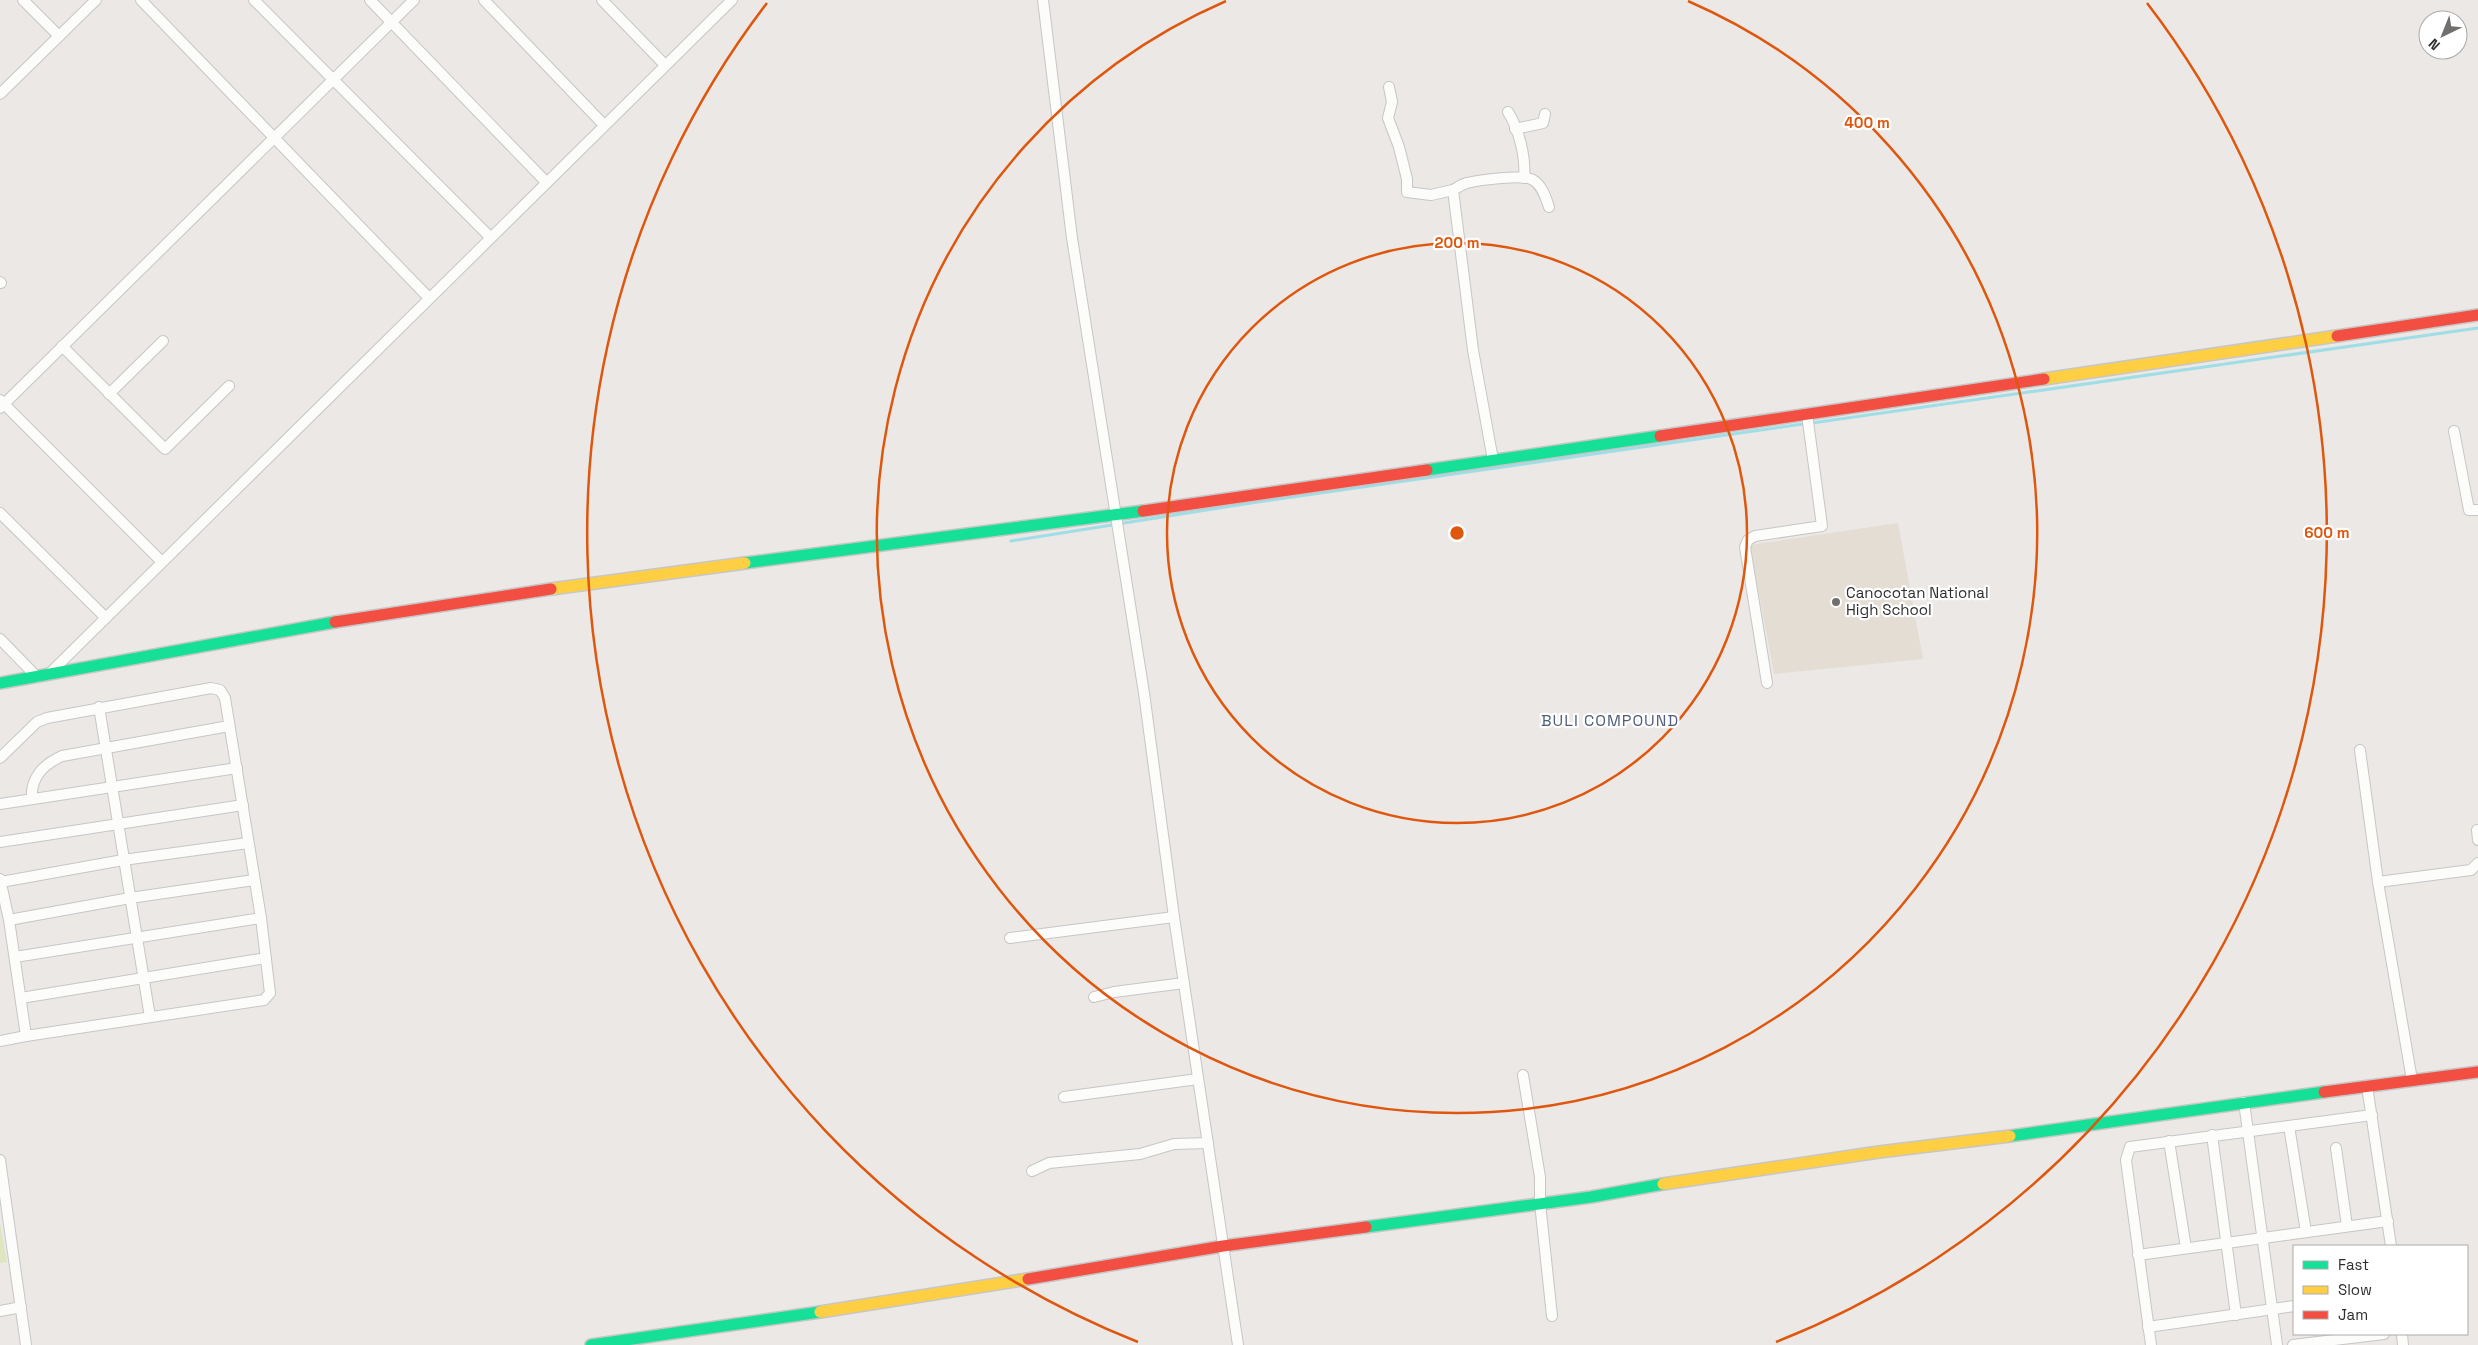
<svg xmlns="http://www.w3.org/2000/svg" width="2478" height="1345" font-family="'Space Grotesk',sans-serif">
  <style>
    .education { fill: #e4ddd4 }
    .pitch { fill: #dde6bf }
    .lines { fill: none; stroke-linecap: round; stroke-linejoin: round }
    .stream { stroke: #9fdee6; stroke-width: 3 }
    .street-casing { stroke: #c7c6c7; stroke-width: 12 }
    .fast-casing { stroke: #c7c6c7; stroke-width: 14 }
    .slow-casing { stroke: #c7c6c7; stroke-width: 14 }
    .jam-casing { stroke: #c7c6c7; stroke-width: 14 }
    .street { stroke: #fcfcfb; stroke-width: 10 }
    .fast { stroke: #16e098; stroke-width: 11 }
    .slow { stroke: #ffcf43; stroke-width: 11 }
    .jam { stroke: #f24e42; stroke-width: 11 }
    .ring { fill: none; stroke: #df570e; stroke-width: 2.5 }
    .poi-dot { fill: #706f6e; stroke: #fff; stroke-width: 2 }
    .labels { text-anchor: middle; stroke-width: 4.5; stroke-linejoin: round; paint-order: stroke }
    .poi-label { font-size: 15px; fill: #2e2e2e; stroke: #fff; text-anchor: start }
    .neighbourhood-label { font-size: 16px; letter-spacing: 1px; fill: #515f7b; stroke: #fff }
    .centre { fill: #df570e; stroke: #fff; stroke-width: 2.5 }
    .ring-label { font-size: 15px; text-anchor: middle; font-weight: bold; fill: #df570e; stroke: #fff; stroke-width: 4.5; stroke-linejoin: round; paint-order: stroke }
  </style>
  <rect width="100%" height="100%" fill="#ebe8e5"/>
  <polygon class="education" points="1898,523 1923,659 1774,674 1750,545"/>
  <polygon class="pitch" points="0,1224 7,1262 0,1263"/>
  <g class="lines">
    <g class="stream">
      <polyline points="1812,423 2478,328"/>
      <polyline points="1124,523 1251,503 1803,424"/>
      <polyline points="1011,541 1112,525"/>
    </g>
    <defs>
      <g id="street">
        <polyline points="23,0 59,36"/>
        <polyline points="141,0 429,298"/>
        <polyline points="254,0 490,237"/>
        <polyline points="370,0 546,182"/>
        <polyline points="484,0 604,125"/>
        <polyline points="602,0 665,65"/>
        <polyline points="1043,0 1072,238 1144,693 1174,917 1238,1345"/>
        <polyline points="1389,87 1392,102 1388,118 1399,147 1407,179 1407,192 1431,195 1453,190"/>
        <polyline points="0,94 96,0"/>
        <path d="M1508,112C1519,129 1526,158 1524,178"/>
        <polyline points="1515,129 1543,123 1545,114"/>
        <polyline points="0,282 1,283"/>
        <polyline points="62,346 165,449 229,386"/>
        <polyline points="109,394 163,341"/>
        <polyline points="0,400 162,562"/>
        <polyline points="0,408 414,0"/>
        <polyline points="2454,431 2469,510 2478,510"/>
        <path d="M1493,460L1473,350L1453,190C1457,188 1462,184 1467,183C1479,180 1524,174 1533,180C1542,185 1546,198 1549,207"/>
        <polyline points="0,513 106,618"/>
        <polyline points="0,639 37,677"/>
        <polyline points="48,675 732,0"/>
        <polyline points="1767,683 1745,547 1748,540 1755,536 1822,526 1807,414"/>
        <polyline points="99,707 150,1017"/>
        <polyline points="2360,750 2378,882 2412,1080"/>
        <polyline points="0,758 37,722 47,718 211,688 220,690 225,698 261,918 270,993 264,1000 26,1036 9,920 0,879"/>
        <path d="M32,799C30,778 44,764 62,756L229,726"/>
        <polyline points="0,804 237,768"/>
        <polyline points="2477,830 2478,840"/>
        <polyline points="0,842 243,805"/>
        <polyline points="1,882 123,860 248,843"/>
        <polyline points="2378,882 2471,870 2478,863"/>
        <polyline points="9,920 130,898 254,880"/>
        <polyline points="1010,938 1174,917"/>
        <polyline points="15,957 261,918"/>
        <polyline points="1094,997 1114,992 1184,983"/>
        <polyline points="21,998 266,958"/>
        <polyline points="0,1041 26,1036"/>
        <polyline points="1523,1075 1540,1177 1540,1203 1552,1316"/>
        <polyline points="2367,1086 2391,1246"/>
        <polyline points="1064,1097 1198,1079"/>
        <polyline points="2244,1102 2277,1345"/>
        <polyline points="2289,1126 2306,1232"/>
        <polyline points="2212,1135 2236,1315"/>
        <polyline points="2169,1141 2186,1248"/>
        <polyline points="2336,1148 2347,1226"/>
        <polyline points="0,1160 26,1345"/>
        <polyline points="1032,1171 1049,1163 1140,1154 1174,1144 1208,1143"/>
        <polyline points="2138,1255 2388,1221"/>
        <polyline points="0,1311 21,1307"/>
        <polyline points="2148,1327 2294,1306"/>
        <polyline points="2402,1334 2403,1345"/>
        <polyline points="2151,1345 2126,1160 2130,1147 2372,1115"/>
        <polyline points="2293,1345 2384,1334"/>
      </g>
      <g id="fast">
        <polyline points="1427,470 1660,436"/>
        <polyline points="745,563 1143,511"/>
        <polyline points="0,683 335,622"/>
        <polyline points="2010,1136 2324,1092"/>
        <polyline points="1366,1227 1591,1197 1663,1184"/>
        <polyline points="591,1345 820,1312"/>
      </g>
      <g id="slow">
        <polyline points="2044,379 2337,336"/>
        <polyline points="551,589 745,563"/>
        <polyline points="1663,1184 1879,1152 2010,1136"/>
        <polyline points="820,1312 1028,1279"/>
      </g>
      <g id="jam">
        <polyline points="2337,336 2478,315"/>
        <polyline points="1660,436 2044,379"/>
        <polyline points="1143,511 1427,470"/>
        <polyline points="335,622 551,589"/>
        <polyline points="2324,1092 2478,1072"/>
        <polyline points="1028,1279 1223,1246 1366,1227"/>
      </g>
    </defs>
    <use href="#street" class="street-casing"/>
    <use href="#fast" class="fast-casing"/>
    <use href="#slow" class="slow-casing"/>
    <use href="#jam" class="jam-casing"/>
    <use href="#street" class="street"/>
    <use href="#fast" class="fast"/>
    <use href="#slow" class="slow"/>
    <use href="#jam" class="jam"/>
  </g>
  <g class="ring">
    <circle cx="1457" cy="533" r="290"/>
    <path d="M1688 1A580 580 0 1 1 1226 1"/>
    <path d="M1138 1342A870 870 0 0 1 767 3M2147 3A870 870 0 0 1 1776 1342"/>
  </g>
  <circle class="poi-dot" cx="1836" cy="602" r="5"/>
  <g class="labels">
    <g class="poi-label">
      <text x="1846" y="598">Canocotan National<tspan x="1846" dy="17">High School</tspan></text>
    </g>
    <g class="neighbourhood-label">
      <text x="1610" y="726">BULI COMPOUND</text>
    </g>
  </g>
  <circle cx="1457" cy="533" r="8" class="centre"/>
  <g class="ring-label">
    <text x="1867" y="128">400 m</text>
    <text x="1457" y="248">200 m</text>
    <text x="2327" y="538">600 m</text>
  </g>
  <rect x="2293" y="1245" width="175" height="90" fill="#ffffff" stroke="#ababab"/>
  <rect x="2303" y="1261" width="25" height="8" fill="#16e098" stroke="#ababab"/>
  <text x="2338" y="1270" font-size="15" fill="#2e2e2e">Fast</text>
  <rect x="2303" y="1286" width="25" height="8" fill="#ffcf43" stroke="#ababab"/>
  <text x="2338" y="1295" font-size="15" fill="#2e2e2e">Slow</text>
  <rect x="2303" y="1311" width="25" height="8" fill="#f24e42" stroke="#ababab"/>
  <text x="2338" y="1320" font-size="15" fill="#2e2e2e">Jam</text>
  <g transform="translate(2443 35) rotate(223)"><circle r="24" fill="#ffffff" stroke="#ababab"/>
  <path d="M0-4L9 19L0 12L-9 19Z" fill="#706f6e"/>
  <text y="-8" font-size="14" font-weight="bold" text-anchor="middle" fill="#2e2e2e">N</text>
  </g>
</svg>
